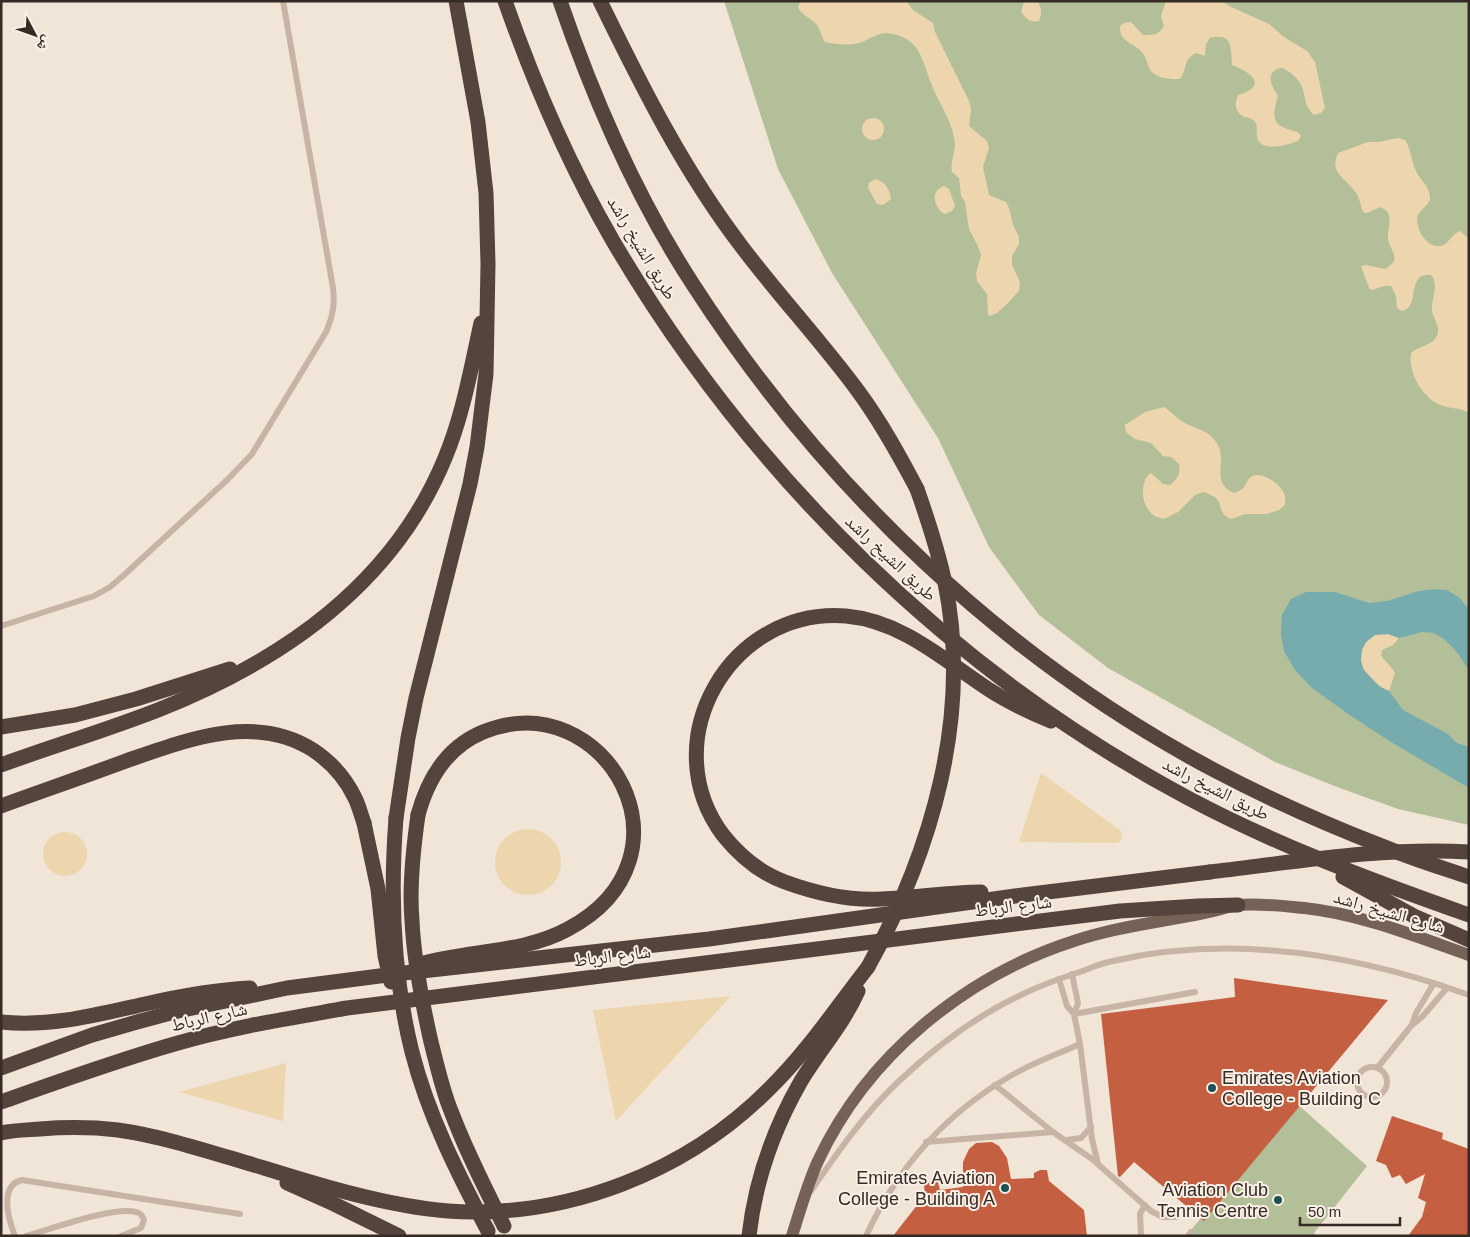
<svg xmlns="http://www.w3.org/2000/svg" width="1470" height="1237" font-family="Helvetica,'Noto Naskh Arabic',sans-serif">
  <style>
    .green { fill: #b3bf98 }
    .sand { fill: #edd6ae }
    .water { fill: #77acae }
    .building { fill: #c55f41 }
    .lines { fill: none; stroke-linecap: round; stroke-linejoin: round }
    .service { stroke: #c8b4a4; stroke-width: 6 }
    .primary { stroke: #766157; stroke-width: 12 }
    .motorway { stroke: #55443d; stroke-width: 15 }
    .motorway-bridge { stroke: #55443d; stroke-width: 15 }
    .poi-dot { fill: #1c5255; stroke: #f9efe4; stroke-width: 2 }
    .labels { text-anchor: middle; stroke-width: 4; stroke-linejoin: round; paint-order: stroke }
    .street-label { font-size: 18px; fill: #342a26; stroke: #f9efe4 }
    .poi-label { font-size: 18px; fill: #342a26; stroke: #f9efe4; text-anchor: end }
  </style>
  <rect width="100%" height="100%" fill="#f1e5d8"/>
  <g class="green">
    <polygon points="724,1 1469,1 1469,825 1398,809 1337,787 1275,762 1108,668 1039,615 989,547 938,438 832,273 778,169"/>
    <polygon points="1296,1103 1367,1166 1314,1233 1317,1236 1186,1236"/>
  </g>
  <g class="sand">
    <path d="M801,1H906L913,10L933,23L935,32L969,101L971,109L969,126L987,141L989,148L983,167L989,195L1006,202L1009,208L1013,225L1019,237V244L1012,256V265L1020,282L1019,291L1008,303L997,313L990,316L988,315L987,294L977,281L976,274L981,255L977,244L969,229L965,202L961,196L959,178L952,172C950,162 955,154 955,145C954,124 941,107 933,88C926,73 924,55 912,43C905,37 896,34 887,33C876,33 869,40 859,43C847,46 836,44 825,42C821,36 820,28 816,24C810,17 801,15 798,7Z"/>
    <path d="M1026,1L1038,2C1042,9 1042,13 1039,21C1029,23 1027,19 1021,12L1024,2Z"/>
    <path d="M1166,1H1222L1229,6L1269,24L1284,37L1307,51L1315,62L1325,108L1321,113L1314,115C1300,103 1310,89 1292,74C1289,72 1285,69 1282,68C1278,68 1277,69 1274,71C1266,78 1274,89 1278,96C1271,120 1272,126 1298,132L1301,136L1298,141C1288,145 1260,153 1257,137C1256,132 1258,126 1255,122C1252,118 1249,118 1245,117C1235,114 1234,103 1238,95C1268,86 1253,73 1232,65C1231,48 1233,32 1210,38L1206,44L1205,56L1196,53C1182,60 1188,69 1180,79C1172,79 1162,79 1156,75C1147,70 1149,63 1144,55C1136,42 1119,44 1120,26L1124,23L1131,22L1143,35C1153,35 1159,35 1164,26L1161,16Z"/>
    <circle cx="873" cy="129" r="11"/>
    <path d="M1398,138L1405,140C1412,150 1411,162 1417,173C1421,180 1429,187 1430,196C1431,205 1421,208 1418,215C1414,227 1426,248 1440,246C1449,245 1451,234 1460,231L1469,239V413C1460,407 1448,409 1438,404C1421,395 1408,372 1411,353C1418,346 1432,346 1437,336C1441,327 1433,319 1432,310C1431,297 1440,286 1431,275C1405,272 1421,308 1402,311L1397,308L1396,296L1391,286H1384L1372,290L1369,288L1361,266L1366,265L1385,269C1404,258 1389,251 1388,238C1387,226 1396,213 1380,207L1367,213L1363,212C1361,207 1360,201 1358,196C1348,178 1328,175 1338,153L1368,142H1379Z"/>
    <path d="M875,179C885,181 890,190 891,199L883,205L877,204L868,188L869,183Z"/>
    <path d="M944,186L949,189L955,206L952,211L945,214L941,212C933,202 931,191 944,186Z"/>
    <path d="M1164,407C1171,411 1176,418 1183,422C1196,429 1210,430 1218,445C1227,463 1210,483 1234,493C1249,488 1243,483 1251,477C1260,470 1280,484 1284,493C1286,497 1285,501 1285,505L1279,510L1267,514H1245L1231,519L1225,516L1221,509L1219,502L1215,497L1204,492L1195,495L1178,512L1164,519C1161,518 1155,517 1152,514C1141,505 1139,481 1151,473L1163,484L1170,485C1178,478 1181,474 1179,464L1171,457L1163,456L1151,443L1135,439L1126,432L1125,425L1145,412Z"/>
    <path d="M1388,634L1399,638L1393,645L1382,650L1381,656L1391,667L1395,673L1389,691C1373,684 1352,664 1364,645C1367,641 1372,636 1376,635C1380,634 1385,635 1388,634Z"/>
    <path d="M1041,773L1121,831C1123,837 1122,839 1118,843L1019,842Z"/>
    <circle cx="528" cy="862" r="33"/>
    <circle cx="65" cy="854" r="22"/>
    <polygon points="731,996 616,1121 593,1010"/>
    <polygon points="286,1063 283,1121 179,1092"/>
  </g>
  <polygon class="water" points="1434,589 1447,590 1460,598 1469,610 1469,670 1456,651 1444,639 1434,633 1422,632 1399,638 1388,634 1375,635 1366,642 1362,650 1361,660 1363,669 1380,687 1389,691 1403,710 1448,734 1457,743 1469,747 1469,788 1391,742 1351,716 1312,688 1295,670 1284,651 1281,635 1282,615 1291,599 1306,592 1335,592 1369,603 1387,601 1419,591"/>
  <g class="building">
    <polygon points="1234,978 1388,1000 1204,1221 1134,1162 1120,1177 1118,1176 1101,1014 1235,997"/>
    <polygon points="1392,1116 1443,1133 1442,1139 1469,1149 1469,1236 1408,1236 1422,1217 1426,1202 1418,1198 1425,1174 1406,1184 1400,1175 1392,1178 1386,1165 1376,1161"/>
    <polygon points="992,1142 999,1146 1007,1158 1011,1179 1034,1178 1034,1173 1040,1170 1047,1170 1049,1181 1084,1210 1087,1236 893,1236 925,1195 924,1185 931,1182 938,1182 940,1190 963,1187 963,1162 969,1149 976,1143"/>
  </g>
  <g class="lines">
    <g class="service">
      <path d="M1,626L94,596L110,587L124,575L227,480L252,454L326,332C333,316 335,304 333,288L283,1"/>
      <polyline points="1072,974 1078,1003 1074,1014"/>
      <polyline points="1059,979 1067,1006 1074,1014 1080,1044 1092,1139 1098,1164"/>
      <polyline points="1074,1014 1195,992"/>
      <polyline points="1412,1025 1416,1013 1434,983"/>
      <circle cx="1372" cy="1082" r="15"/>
      <polyline points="1378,1067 1411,1026 1422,1017 1447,988"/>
      <polyline points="995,1085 1053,1132 1092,1159 1151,1211 1163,1217 1175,1217"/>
      <polyline points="1066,1140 1081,1138 1091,1127"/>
      <polyline points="926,1142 1053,1132"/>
      <path d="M811,1191C837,1153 864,1114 898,1082C934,1048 976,1016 1021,995C1039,986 1058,979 1077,973C1089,969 1101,963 1113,961C1232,934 1355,954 1469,995"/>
      <path d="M15,1236C7,1216 0,1185 22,1180L240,1214"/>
      <path d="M26,1236C51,1229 113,1206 136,1212C141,1213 142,1216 144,1220L141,1228L121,1236"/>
      <path d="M866,1236C898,1166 947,1112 1014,1074C1035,1062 1058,1054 1080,1044"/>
      <polyline points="1141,1236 1140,1214 1145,1205"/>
      <polyline points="1188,1236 1191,1232"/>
    </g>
    <path class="primary" d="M792,1236C800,1211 807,1185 818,1161C867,1056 965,976 1074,941C1106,930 1139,925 1172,919C1185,917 1197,915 1209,912C1218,910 1228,907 1237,905C1259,903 1283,906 1304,908C1361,914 1415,936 1469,955"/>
    <g class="motorway">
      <path d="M505,1C534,84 569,165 613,241C749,473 950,671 1188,798C1278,846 1373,881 1469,915"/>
      <path d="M560,1C594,100 637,199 694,286C824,487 1003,658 1214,770C1269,799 1325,824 1382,846C1410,858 1440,867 1469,877"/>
      <path d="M600,1C642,87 684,171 742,247C779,296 822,342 858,391C881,422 899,455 917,489"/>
      <polyline points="1,727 75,715 136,699 230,669"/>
      <path d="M1,765C53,746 107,730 158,710C282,661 393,585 445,458C463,415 471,368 481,323"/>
      <path d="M1,806C42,791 83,777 123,762C184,741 253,712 313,750C331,762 346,779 355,798C359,806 361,815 364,823"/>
      <path d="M418,815C428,778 447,747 483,732C605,682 704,857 568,929C524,953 471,950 424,963"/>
      <polyline points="396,818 408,738 416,698 470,484 477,447 486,374 488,264 486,193 478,122 456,1"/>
      <polyline points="1343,877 1414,916 1469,940"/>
      <path d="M981,892C948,892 915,898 882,899C850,901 815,893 785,882C760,873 739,855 723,835C653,741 730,607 846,616C902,621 944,660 988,689C1008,702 1029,712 1051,721"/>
      <path d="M1,1022C51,1027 96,1015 145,1004C180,996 214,990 250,988"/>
      <polyline points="1,1068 92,1035 137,1022 178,1011 287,988 395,974 709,939 1015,896 1210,872"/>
      <path d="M1,1102C60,1081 118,1060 178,1043C233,1027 291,1018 347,1008L1120,911L1198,906L1238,905"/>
      <path d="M1,1133C14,1130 27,1130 40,1129C65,1127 92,1127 118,1130C167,1137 216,1154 264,1168C322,1186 387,1206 448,1211C567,1219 687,1172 770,1088C807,1052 836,1008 868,967"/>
      <polyline points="287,1183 334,1204 399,1236"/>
      <path d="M749,1236C755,1182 774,1128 801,1081C819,1051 844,1023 858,991"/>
    </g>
    <g class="motorway-bridge">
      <path d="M418,815C413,850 409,886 412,921C414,962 422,1002 431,1042C437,1065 442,1089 451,1111C466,1151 485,1188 504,1226"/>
      <path d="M396,818C390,896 393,976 412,1052C428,1115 458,1174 488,1231"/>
      <polyline points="364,823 378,889 385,956 391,982"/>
      <path d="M1210,872C1295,862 1382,847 1469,852"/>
      <path d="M868,967C932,851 972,715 945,583C938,551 928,520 917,489"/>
    </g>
  </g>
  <g class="poi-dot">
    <circle cx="1212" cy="1088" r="5"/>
    <circle cx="1005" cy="1188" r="5"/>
    <circle cx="1278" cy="1200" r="5"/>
  </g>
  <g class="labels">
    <g class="street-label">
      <text transform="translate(642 248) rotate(59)" y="6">طريق الشيخ راشد</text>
      <text transform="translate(891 558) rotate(43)" y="6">طريق الشيخ راشد</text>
      <text transform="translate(1216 789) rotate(27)" y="6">طريق الشيخ راشد</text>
      <text transform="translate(1013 906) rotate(-7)" y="6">شارع الرباط</text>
      <text transform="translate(1389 912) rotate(16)" y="6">شارع الشيخ راشد</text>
      <text transform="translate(612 956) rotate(-7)" y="6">شارع الرباط</text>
      <text transform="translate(209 1017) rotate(-13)" y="6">شارع الرباط</text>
    </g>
    <g class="poi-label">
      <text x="1222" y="1084" text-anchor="start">Emirates Aviation<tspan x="1222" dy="21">College - Building C</tspan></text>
      <text x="995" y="1184">Emirates Aviation<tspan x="995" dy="21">College - Building A</tspan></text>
      <text x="1268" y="1196">Aviation Club<tspan x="1268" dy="21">Tennis Centre</tspan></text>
    </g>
  </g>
  <rect width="1470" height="1237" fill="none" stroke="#342a26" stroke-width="5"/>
  <g transform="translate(35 35) rotate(131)" stroke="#f9efe4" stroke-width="4" paint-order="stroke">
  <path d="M0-4L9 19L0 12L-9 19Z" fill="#342a26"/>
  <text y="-8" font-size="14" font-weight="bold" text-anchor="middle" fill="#342a26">ش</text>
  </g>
  <path d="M1300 1217v8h100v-8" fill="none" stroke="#342a26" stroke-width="2.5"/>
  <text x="1308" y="1217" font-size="15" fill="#342a26" stroke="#f9efe4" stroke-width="4" paint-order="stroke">50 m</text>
</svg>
